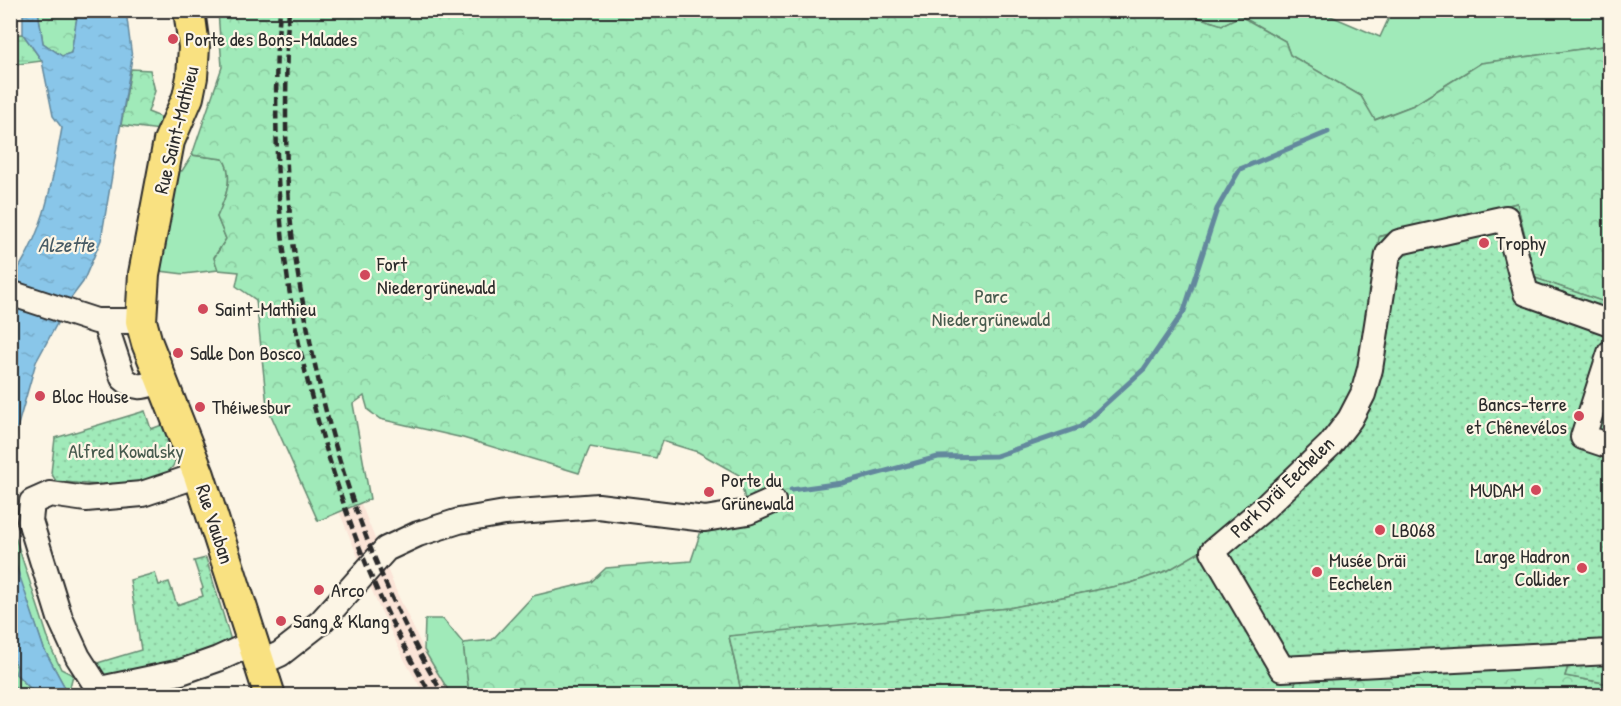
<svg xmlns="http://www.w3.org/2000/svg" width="1621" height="706" font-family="'Patrick Hand',sans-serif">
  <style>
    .built { fill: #fbe4d7 }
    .grass { fill: #a0eab9; stroke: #668a72; stroke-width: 1.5 }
    .forest { fill: url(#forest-crowns); stroke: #668a72; stroke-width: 1.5 }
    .wetland { fill: url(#wetland-marsh); stroke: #668a72; stroke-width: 1.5 }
    .park { fill: url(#park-dots); stroke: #668a72; stroke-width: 1.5 }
    .water { fill: url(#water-ripples); stroke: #63889d; stroke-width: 1.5 }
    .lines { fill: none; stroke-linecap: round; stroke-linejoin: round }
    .stream { stroke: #63889d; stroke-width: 5 }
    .minor-casing { stroke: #2b2b2b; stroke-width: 28 }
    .major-casing { stroke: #2b2b2b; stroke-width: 34 }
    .minor { stroke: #fcf5e5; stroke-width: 24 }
    .major { stroke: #f9e181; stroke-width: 30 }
    .rail { stroke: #2b2b2b; stroke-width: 4.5; stroke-dasharray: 9 4.5; stroke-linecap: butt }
    .poi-dot { fill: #d1495b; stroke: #fcf5e5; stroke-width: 2 }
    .labels { text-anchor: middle; stroke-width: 4.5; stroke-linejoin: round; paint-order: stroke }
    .poi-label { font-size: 20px; fill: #2b2b2b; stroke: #fcf5e5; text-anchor: start }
    .street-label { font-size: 20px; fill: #2b2b2b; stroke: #fcf5e5 }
    .park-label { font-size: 20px; fill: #485b4e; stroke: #fcf5e5 }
    .water-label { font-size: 21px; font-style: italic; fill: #475a64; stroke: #fcf5e5 }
  </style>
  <defs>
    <pattern id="forest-crowns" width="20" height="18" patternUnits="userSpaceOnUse" patternTransform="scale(1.5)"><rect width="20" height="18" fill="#a0eab9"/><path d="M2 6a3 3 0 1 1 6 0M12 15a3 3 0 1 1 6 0" fill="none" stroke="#8ac99f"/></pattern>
    <pattern id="wetland-marsh" width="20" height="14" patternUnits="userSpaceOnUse" patternTransform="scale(1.5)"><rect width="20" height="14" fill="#a0eab9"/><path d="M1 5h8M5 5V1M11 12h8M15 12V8" fill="none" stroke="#8ac99f"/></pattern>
    <pattern id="park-dots" width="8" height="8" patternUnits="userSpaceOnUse" patternTransform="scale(1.5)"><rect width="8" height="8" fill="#a0eab9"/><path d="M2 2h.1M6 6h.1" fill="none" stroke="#8ac99f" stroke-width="1.8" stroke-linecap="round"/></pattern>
    <pattern id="water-ripples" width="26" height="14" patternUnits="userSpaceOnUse" patternTransform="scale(1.5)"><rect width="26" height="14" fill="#89c6e9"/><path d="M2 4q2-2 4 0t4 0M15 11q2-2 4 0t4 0" fill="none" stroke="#76aac8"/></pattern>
  </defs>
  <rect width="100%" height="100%" fill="#fcf5e5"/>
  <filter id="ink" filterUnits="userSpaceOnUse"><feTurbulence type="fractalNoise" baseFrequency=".0167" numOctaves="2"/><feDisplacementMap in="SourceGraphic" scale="12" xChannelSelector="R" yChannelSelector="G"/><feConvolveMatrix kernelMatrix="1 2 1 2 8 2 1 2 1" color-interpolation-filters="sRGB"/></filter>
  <g filter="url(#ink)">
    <polygon class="built" points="330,490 357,494 397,593 424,650 451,695 425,695 406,663 378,605"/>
    <g class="grass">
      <polygon points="1175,11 1319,11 1380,37 1392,11 1610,11 1610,45 1481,63 1414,105 1374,120 1361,96 1290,55 1285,41 1241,16 1222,25"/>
      <path d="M192,155L223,159C235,176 225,199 217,217L226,239L214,257L218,270L184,274L160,271L176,170L182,171Z"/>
      <polygon points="10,521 52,650 61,669 73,675 69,691 84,695 69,695 44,649 15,565 11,547"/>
      <polygon points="425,619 443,619 463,643 469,693 471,695 451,695 424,650"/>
    </g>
    <g class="forest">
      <path d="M1175,10L1222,25L1240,16L1285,41L1290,55L1361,96L1375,120L1414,105L1481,63L1610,45V304L1535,278L1517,203L1380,236L1363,367L1343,416L1210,546L1169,570L1131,583L1009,608L729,637L742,695L617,696L614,693V695H471L469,693L463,643L492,640L533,596L591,582L606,568L691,561L705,519L748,512L739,475L698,452L662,441L656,458L590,447L579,473L463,438L380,419L368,410L364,396L353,404L370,499L318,521L267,406L256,300L236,286L239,272L218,270L214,258L226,239L217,217C225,199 235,176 223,159L192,155L222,67L218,11Z"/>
      <polygon points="38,11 78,11 71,53 62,56 43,43"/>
      <polygon points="131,69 150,70 155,91 148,112 163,118 160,130 121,125"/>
      <polygon points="10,654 17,667 16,674 37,695 22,695 11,683 13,661 11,660"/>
      <polygon points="1570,660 1565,676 1610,684 1610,696 1292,696 1292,691 1300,672"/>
    </g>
    <polygon class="wetland" points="23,34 42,61 11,65 10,35"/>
    <g class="park">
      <polygon points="1517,203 1535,278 1610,304 1610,684 1565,676 1570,661 1300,672 1292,691 1292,696 742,695 729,636 1009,608 1131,583 1169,570 1210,546 1343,416 1363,367 1379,237"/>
      <path d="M145,411L151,429L162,425L168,439L167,441L175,462C163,494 82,484 56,481L51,473L55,438Z"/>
      <polygon points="206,558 232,644 222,652 101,682 94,664 141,650 130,580 155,573 159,585 169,582 177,605 203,596 201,589 203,588 194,561"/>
    </g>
    <g class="water">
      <path d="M23,11H38L43,43L62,56L71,53L78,11H126L132,58L101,240L83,282L71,298L36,362L16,432L11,484V279C45,234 52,182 62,128L53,116L42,61L23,34Z"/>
      <polygon points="10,547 44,649 69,695 37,695 16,674 17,667 10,654"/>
    </g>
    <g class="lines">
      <polyline class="stream" points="791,490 842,483 938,457 996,456 1080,427 1144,369 1184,311 1217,209 1240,169 1328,132"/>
      <defs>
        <g id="minor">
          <polyline points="10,293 96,321 141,321"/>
          <path d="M104,321L123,378C137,391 145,386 161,381"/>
          <polyline points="1610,323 1526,293 1506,218 1399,242 1388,254 1370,369 1363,394 1350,419 1330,445 1263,509 1213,551 1282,669 1610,652"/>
          <polyline points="1610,353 1583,437 1610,446"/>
          <polyline points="260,663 280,654 321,622 386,549 418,534 459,521 505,513 598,506 705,519 748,512 773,501"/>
          <polyline points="100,689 181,672 218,659 253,643"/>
          <polyline points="103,696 78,657 60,618 30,521 32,502 50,494 86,499 142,494 199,475"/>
        </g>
        <polyline id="major" points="189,10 194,47 192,77 188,97 169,141 144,274 141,321 147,343 199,475 270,696"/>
      </defs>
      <use href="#minor" class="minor-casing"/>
      <use href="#major" class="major-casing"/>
      <use href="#minor" class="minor"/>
      <use href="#major" class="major"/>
      <g class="rail">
        <polyline points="287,36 289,10"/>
        <polyline points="278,37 280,10"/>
        <path d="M287,42C286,90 285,139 288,187C290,230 297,272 305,314C329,450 372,576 444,696"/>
        <path d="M277,43C275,120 276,197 287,274C295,335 310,396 328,455C354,541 385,618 432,696"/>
      </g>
    </g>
  </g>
  <g class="poi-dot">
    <circle cx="173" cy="39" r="6"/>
    <circle cx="1484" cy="243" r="6"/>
    <circle cx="365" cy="275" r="6"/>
    <circle cx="203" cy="309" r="6"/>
    <circle cx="178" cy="353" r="6"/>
    <circle cx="40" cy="396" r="6"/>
    <circle cx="200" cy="407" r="6"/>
    <circle cx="1579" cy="416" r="6"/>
    <circle cx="1536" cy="490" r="6"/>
    <circle cx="709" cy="492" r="6"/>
    <circle cx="1380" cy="530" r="6"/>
    <circle cx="1582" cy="568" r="6"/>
    <circle cx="1317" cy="572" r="6"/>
    <circle cx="319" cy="590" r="6"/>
    <circle cx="281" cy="621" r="6"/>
  </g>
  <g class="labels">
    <g class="poi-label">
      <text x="185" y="46">Porte des Bons-Malades</text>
      <text x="1496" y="250">Trophy</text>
      <text x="377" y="271">Fort<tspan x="377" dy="23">Niedergrünewald</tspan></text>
      <text x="215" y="316">Saint-Mathieu</text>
      <text x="190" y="360">Salle Don Bosco</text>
      <text x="52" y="403">Bloc House</text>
      <text x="1567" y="411" text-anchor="end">Bancs-terre<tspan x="1567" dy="23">et Chênevélos</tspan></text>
      <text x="212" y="414">Théiwesbur</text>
      <text x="721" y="487">Porte du<tspan x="721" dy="23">Grünewald</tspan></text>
      <text x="1524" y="497" text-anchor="end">MUDAM</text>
      <text x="1392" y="537">LB068</text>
      <text x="1570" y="563" text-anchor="end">Large Hadron<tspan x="1570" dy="23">Collider</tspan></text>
      <text x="1329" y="567">Musée Dräi<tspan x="1329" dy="23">Eechelen</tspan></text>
      <text x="331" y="597">Arco</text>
      <text x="293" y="628">Sang &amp; Klang</text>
    </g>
    <g class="street-label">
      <text transform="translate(176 130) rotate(-76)" y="7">Rue Saint-Mathieu</text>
      <text transform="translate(1282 487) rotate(-44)" y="7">Park Dräi Eechelen</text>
      <text transform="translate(215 524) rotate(72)" y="7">Rue Vauban</text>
    </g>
    <g class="park-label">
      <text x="991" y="303">Parc<tspan x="991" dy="23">Niedergrünewald</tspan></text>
      <text x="126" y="458">Alfred Kowalsky</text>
    </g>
    <g class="water-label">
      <text x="66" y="252">Alzette</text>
    </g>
  </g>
  <rect width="1621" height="706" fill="none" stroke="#fcf5e5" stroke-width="36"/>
  <rect x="18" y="18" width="1585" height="670" fill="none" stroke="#2b2b2b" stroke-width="2" filter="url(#ink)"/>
</svg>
